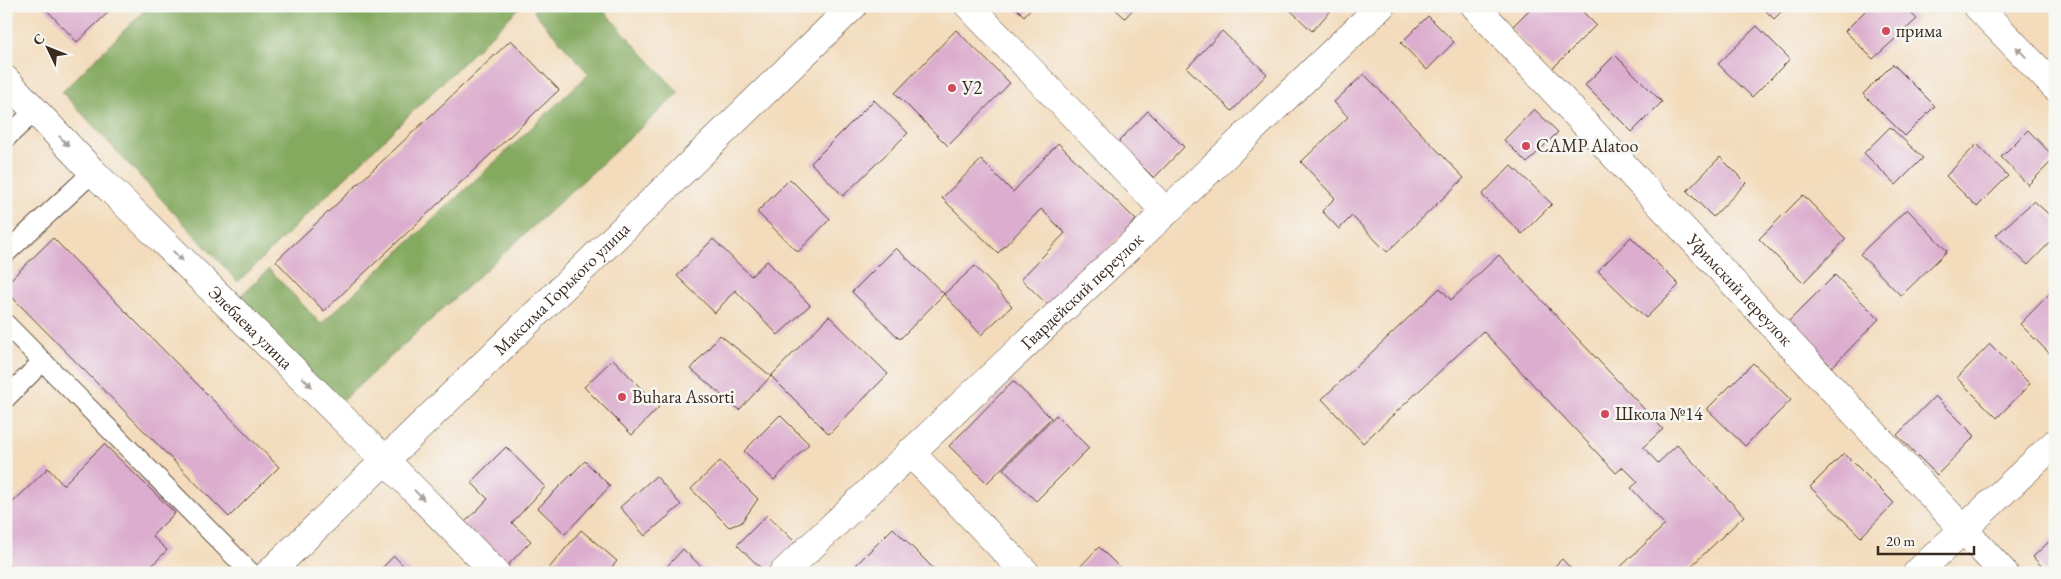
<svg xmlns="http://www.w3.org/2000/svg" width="2061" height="579" font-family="'EB Garamond',serif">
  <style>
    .forest { fill: #84aa60; stroke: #606a3f }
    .building { fill: #dcadce }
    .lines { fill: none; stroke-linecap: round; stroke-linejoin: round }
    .lane-casing { stroke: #574536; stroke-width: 21 }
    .street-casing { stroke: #574536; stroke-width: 29 }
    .secondary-casing { stroke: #574536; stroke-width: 29 }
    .primary-casing { stroke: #574536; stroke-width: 29 }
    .lane { stroke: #fff; stroke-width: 19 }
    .street { stroke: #fff; stroke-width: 28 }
    .secondary { stroke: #fff; stroke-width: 28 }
    .primary { stroke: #fff; stroke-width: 28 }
    .oneway { fill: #a79f9a }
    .poi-dot { fill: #d1495b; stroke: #f6f6f2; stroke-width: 2 }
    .labels { text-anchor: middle; stroke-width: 5; stroke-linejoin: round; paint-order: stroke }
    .poi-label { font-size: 18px; fill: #3b2a1e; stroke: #f6f6f2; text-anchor: start }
    .street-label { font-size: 18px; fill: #3b2a1e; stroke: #f6f6f2 }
  </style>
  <rect width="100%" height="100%" fill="#f6f6f2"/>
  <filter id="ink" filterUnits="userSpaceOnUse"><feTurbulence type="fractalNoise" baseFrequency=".02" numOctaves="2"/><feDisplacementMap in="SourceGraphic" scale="10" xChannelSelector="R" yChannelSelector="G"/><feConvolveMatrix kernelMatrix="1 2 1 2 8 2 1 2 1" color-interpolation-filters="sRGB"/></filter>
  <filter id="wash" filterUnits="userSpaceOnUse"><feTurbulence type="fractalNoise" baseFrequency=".0096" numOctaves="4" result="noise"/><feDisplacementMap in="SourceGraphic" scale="20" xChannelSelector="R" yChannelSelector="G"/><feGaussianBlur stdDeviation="1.12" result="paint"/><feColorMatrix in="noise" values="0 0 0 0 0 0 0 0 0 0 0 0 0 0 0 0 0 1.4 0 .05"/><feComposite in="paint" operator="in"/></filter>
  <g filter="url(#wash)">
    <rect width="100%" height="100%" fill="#f3dbbb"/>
    <g class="forest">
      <polygon points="149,6 521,6 238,282 62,92"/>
      <polygon points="538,6 599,6 679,93 341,402 236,300 269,269 321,324 589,74 533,11"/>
    </g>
    <g id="blocks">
      <g class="building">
        <polygon points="43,6 115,6 77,42"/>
        <polygon points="1014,6 1033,6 1024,16"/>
        <polygon points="1112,6 1136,6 1125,18"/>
        <polygon points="1286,6 1335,6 1312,31"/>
        <polygon points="1533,6 1577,6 1596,25 1552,69 1511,28"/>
        <polygon points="1761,6 1787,6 1774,19"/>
        <polygon points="1870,6 1903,6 1917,19 1873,59 1845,31"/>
        <polygon points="1428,16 1454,42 1427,70 1401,43"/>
        <polygon points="1757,26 1790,59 1752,97 1718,64"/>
        <polygon points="956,30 1010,83 948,146 895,93"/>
        <polygon points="1222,31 1267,74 1232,111 1187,68"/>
        <polygon points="511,40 559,90 324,311 276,261"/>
        <polygon points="1615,55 1662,102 1632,132 1585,85"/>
        <polygon points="1893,64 1935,106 1905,136 1863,94"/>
        <polygon points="1364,74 1464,178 1387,252 1352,216 1339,229 1322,211 1335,198 1301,162 1348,117 1334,102"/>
        <polygon points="874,100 908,133 843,196 811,163"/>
        <polygon points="1534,109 1558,132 1527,163 1504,140"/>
        <polygon points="1148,111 1184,147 1154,178 1118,142"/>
        <polygon points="1890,127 1923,158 1896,185 1864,153"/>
        <polygon points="2028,130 2055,158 2028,185 2001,157"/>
        <polygon points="1058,143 1136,220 1050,307 1021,279 1065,233 1041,209 998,253 942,198 981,160 1013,192"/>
        <polygon points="1977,144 2008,176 1977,207 1946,176"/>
        <polygon points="1720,157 1746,183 1713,217 1687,191"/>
        <polygon points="1511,165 1552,204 1522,234 1482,195"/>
        <polygon points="790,179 830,219 798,252 757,212"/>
        <polygon points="1803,195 1846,239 1803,283 1759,239"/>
        <polygon points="2034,201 2055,220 2055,237 2028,265 1996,235"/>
        <polygon points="1907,209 1947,251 1901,296 1860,254"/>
        <polygon points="1631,237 1679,285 1646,318 1598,271"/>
        <polygon points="53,238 279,467 229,517 6,291 6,284"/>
        <polygon points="713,239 751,276 767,261 810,305 778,335 735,290 715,313 677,276"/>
        <polygon points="896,248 944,294 900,339 852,292"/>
        <polygon points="1499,255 1663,429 1643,447 1658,463 1677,445 1744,516 1684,573 1614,573 1665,525 1631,488 1638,482 1623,467 1616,473 1483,331 1363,443 1322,399 1440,288 1451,300"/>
        <polygon points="975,266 1012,306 981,335 944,294"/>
        <polygon points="1835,275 1879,319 1832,367 1787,323"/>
        <polygon points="2055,288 2055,359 2020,324"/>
        <polygon points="829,316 888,374 829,434 771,376"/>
        <polygon points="720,335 771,376 739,410 691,369"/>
        <polygon points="1990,344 2030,384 1997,418 1957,378"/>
        <polygon points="613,359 659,407 632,435 584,387"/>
        <polygon points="1753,363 1791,400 1745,446 1707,409"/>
        <polygon points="1013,381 1051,418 987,483 949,446"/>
        <polygon points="1935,396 1975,436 1937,475 1897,435"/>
        <polygon points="780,415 809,444 774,480 744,451"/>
        <polygon points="1056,415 1089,448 1036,501 1003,469"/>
        <polygon points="104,444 175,513 152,536 167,550 145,573 17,573 6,562 6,509 48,468 63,485"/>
        <polygon points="506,447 545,487 512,523 531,541 504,569 461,526 488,499 471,482"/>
        <polygon points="1844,453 1894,503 1861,537 1810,487"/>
        <polygon points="585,461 610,486 565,534 538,508"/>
        <polygon points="720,461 758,499 741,523 729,527 691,489"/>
        <polygon points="656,476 681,505 645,536 620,507"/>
        <polygon points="767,515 795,542 765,572 737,545"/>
        <polygon points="893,528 938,573 858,573 853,568"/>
        <polygon points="581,530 617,561 607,573 545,573"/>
        <polygon points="2055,536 2055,573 2048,573 2033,557"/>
        <polygon points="1099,547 1125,573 1074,573"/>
        <polygon points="683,549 708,573 661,573"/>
        <polygon points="394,556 411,573 377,573"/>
        <polygon points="1562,559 1575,573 1548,573"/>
      </g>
    </g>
  </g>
  <g filter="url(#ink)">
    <use href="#blocks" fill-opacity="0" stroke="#574536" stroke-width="1"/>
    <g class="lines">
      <defs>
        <g id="lane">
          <polyline points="6,138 35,111"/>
          <polyline points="6,253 93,172"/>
          <polyline points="6,324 251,573"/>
          <polyline points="6,398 43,361"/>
        </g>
        <g id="street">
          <polyline points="969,6 1166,212"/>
          <path id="s1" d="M1475,6L2004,573"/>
          <polyline points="910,452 1026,573"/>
          <path id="s2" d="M783,573L1166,212L1381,6"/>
          <polyline points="1917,573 2055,443"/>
        </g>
        <g id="secondary">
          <polyline points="1977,6 2055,87"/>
          <path id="s3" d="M6,80L93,172L385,460L496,573"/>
        </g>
        <g id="primary">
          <path id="s4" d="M269,573L853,6"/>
        </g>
      </defs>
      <use href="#lane" class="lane-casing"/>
      <use href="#street" class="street-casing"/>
      <use href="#secondary" class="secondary-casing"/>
      <use href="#primary" class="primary-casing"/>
      <use href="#lane" class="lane"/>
      <use href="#street" class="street"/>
      <use href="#secondary" class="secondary"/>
      <use href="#primary" class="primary"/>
    </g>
    <defs><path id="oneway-solid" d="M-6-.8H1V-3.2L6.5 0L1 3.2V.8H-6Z" transform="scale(1.25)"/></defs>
    <g class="oneway">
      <use href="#oneway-solid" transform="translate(2021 52) rotate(-134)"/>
      <use href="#oneway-solid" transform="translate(64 141) rotate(46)"/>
      <use href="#oneway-solid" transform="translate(178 256) rotate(45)"/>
      <use href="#oneway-solid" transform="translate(307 382) rotate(45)"/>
      <use href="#oneway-solid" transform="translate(419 495) rotate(46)"/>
    </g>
  </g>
  <g class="poi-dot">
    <circle cx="1886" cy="31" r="5"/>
    <circle cx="952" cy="88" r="5"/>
    <circle cx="1526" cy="146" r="5"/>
    <circle cx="622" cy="397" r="5"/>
    <circle cx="1605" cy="414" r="5"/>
  </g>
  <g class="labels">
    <g class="poi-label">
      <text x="1896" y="37">прима</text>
      <text x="962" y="94">У2</text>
      <text x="1536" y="152">CAMP Alatoo</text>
      <text x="632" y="403">Buhara Assorti</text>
      <text x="1615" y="420">Школа №14</text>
    </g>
    <g class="street-label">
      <text dy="6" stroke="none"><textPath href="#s1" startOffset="388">Уфимский переулок</textPath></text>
      <text dy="6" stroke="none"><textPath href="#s4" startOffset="408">Максима Горького улица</textPath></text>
      <text dy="6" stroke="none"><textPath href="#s2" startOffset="411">Гвардейский переулок</textPath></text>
      <text dy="6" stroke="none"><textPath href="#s3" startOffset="348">Элебаева улица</textPath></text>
    </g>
  </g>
  <rect width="2061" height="579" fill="none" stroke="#f6f6f2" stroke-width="25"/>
  <g transform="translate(48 48) rotate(313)" stroke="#f6f6f2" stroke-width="4" paint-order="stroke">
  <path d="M0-4L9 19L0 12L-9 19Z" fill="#3b2a1e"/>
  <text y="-8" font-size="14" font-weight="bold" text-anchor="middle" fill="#3b2a1e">С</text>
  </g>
  <path d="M1878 546v8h96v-8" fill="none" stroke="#3b2a1e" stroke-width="2.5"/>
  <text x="1886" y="546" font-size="15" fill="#3b2a1e" stroke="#f6f6f2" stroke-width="4" paint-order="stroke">20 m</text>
</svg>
